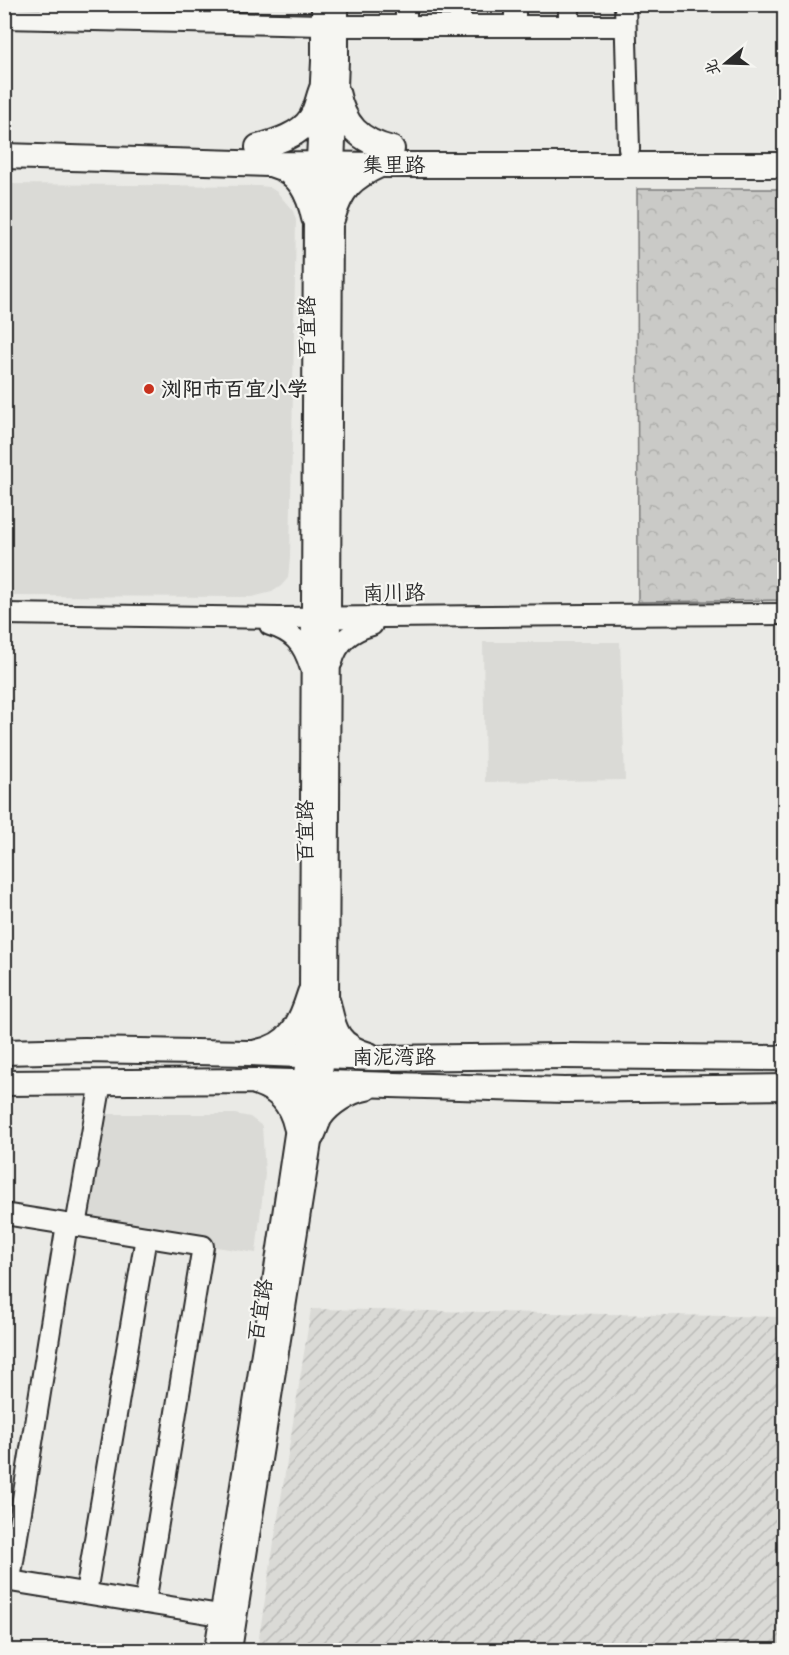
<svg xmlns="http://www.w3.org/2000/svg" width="789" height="1655" font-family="Dekko,'LXGW WenKai TC',sans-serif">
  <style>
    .built { fill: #dadad6 }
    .industrial { fill: url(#industrial-furrows) }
    .park { fill: url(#park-crowns); stroke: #7a7a79; stroke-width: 1.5 }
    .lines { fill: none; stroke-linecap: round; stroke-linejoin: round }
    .minor-casing { stroke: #2b2b2b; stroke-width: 24 }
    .major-casing { stroke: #2b2b2b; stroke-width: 28 }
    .minor { stroke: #f6f6f2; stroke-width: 20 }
    .major { stroke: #f6f6f2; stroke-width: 24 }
    .poi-dot { fill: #c8321e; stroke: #f6f6f2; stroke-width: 2 }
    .labels { text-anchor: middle; stroke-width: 4.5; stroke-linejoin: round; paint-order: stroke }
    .street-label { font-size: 21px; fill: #2b2b2b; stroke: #f6f6f2 }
    .poi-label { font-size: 21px; font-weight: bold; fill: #2b2b2b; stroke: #f6f6f2; text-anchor: start }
  </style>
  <defs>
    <pattern id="industrial-furrows" width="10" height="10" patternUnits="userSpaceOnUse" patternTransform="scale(1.5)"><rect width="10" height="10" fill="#dadad6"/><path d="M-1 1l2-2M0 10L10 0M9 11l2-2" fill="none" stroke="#bbbbb8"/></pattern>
    <pattern id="park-crowns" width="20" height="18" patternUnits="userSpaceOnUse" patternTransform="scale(1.5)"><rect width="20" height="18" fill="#cacac7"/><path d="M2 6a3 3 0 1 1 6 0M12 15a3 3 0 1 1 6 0" fill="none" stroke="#aeaeab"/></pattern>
  </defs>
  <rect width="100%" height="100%" fill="#eaeae6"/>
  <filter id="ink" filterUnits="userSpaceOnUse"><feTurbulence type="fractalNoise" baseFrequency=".0167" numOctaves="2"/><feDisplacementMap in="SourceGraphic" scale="12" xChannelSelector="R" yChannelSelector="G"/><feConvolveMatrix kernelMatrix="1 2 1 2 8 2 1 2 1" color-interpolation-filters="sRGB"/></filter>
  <g filter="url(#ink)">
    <g class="built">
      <polygon points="5,184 259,186 269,187 277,192 293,211 296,220 290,558 288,578 281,586 272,592 252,597 5,596"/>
      <polygon points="620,642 625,780 485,782 483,642"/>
      <polygon points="95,1114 235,1114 250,1117 262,1126 265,1174 256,1253 76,1226"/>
    </g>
    <polygon class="industrial" points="311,1309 784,1317 784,1650 257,1650"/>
    <polygon class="park" points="637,189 784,189 784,600 638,602"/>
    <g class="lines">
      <defs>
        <g id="minor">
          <polyline points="460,4 460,26"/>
          <polyline points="625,4 629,149"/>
          <polyline points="4,18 322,25"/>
          <polyline points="338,26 625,26"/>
          <polyline points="406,26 406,4"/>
          <polyline points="515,26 515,4"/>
          <polyline points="569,26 569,4"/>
          <polyline points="4,614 279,618 587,615 784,614"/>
          <path d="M270,625C293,632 303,643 310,666"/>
          <path d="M332,662C338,641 351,631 372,625"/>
          <polyline points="4,1214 203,1246 145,1603"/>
          <polyline points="76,1226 101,1082"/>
          <polyline points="4,1580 220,1615"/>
          <polyline points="10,1580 67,1224"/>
          <polyline points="86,1593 146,1237"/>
          <polyline points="215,1650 270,1302 308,1047 310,993 314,218 322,61 322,4"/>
          <polyline points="231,1650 326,1047 328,1003 332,219 338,60 338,4"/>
        </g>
        <g id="major">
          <path d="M337,92C344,125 359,141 392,149"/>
          <path d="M258,147C276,142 300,135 311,118C316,110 318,99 321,91"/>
          <polyline points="4,156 268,164 392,165 784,165"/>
          <path d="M273,165C299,172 309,194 314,218"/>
          <path d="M332,219C341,189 351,178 380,165"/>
          <path d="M328,1003C334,1032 338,1046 369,1055"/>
          <polyline points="4,1052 85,1050 249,1053 374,1058 564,1056 784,1058"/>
          <path d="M257,1052C291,1046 301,1022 310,993"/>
          <polyline points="4,1083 257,1081 564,1090 784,1087"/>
          <path d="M258,1083C279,1090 291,1104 296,1126"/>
          <path d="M312,1136C315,1130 317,1123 320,1117C330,1103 349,1091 366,1088"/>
        </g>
      </defs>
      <use href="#minor" class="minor-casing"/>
      <use href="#major" class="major-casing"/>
      <use href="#minor" class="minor"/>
      <use href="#major" class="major"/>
    </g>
  </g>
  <circle class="poi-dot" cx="149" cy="389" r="6"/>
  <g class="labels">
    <g class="street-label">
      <text x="394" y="172">集里路</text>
      <text transform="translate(307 327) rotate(-90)" y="7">百宜路</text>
      <text transform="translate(394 593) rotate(-1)" y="7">南川路</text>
      <text transform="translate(305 831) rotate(-90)" y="7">百宜路</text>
      <text x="394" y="1064">南泥湾路</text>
      <text transform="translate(260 1310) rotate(-81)" y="7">百宜路</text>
    </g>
    <g class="poi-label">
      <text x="161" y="396">浏阳市百宜小学</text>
    </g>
  </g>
  <rect width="789" height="1655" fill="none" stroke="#f6f6f2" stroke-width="24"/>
  <rect x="12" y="12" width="765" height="1631" fill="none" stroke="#2b2b2b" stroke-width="2" filter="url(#ink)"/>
  <g transform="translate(726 63) rotate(251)" stroke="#f6f6f2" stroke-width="4.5" paint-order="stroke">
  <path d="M0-4.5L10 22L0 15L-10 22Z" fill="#2b2b2b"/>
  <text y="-9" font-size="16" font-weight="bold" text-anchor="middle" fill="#2b2b2b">北</text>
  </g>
</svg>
